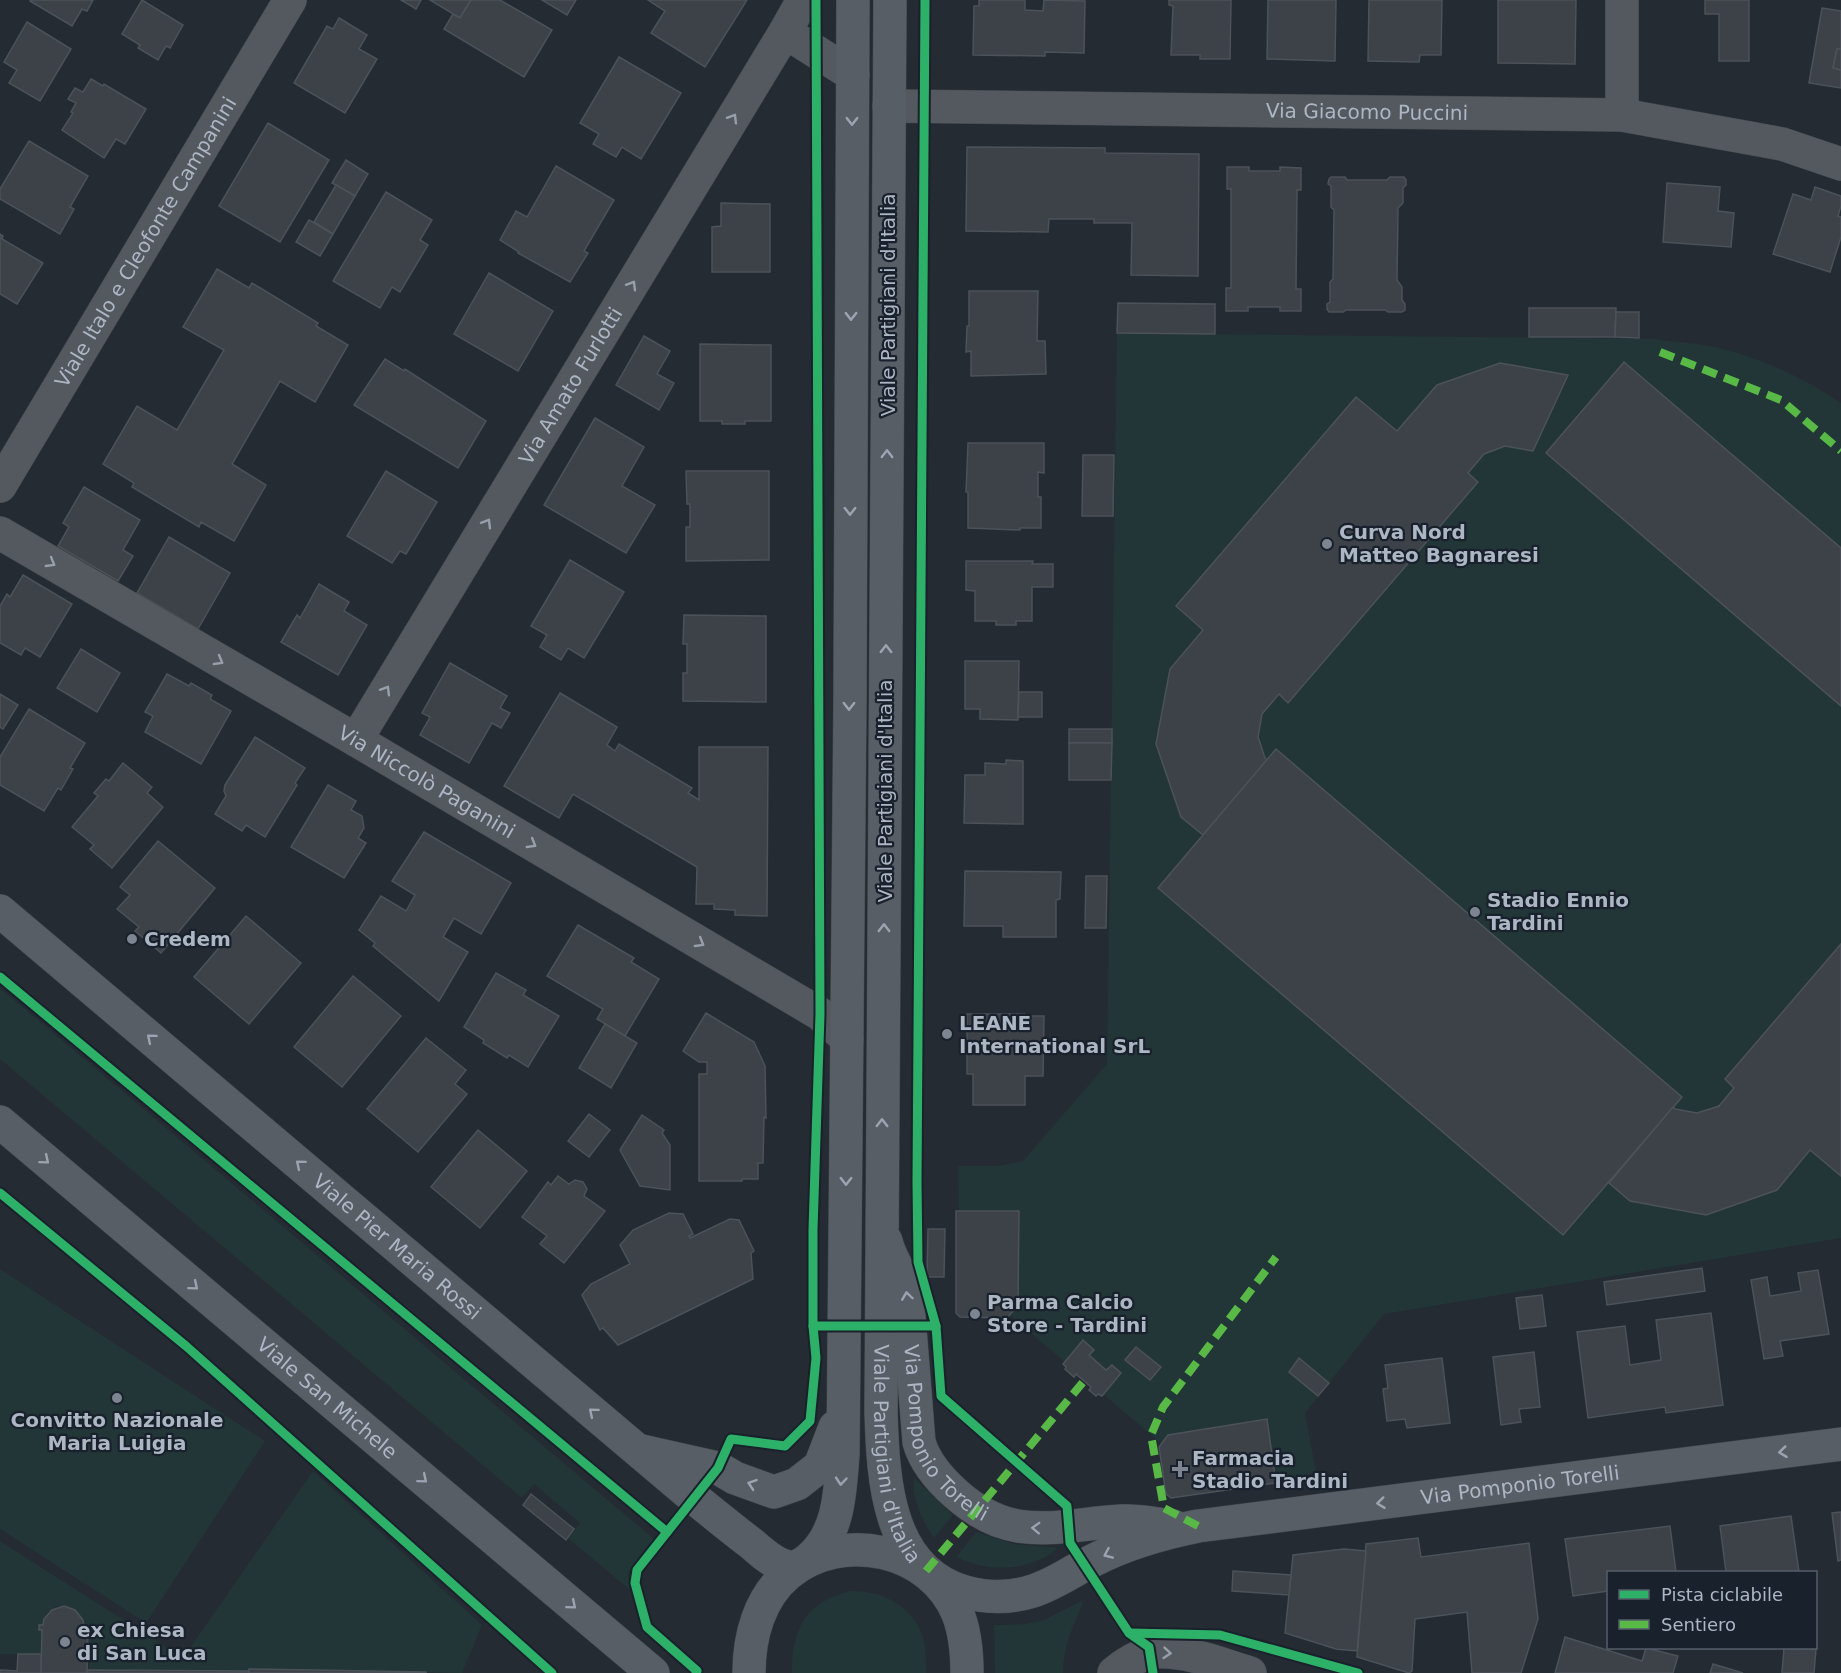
<svg xmlns="http://www.w3.org/2000/svg" width="1841" height="1673" font-family="'DejaVu Sans',sans-serif">
  <style>
    .green { fill: #223537 }
    .building { fill: #3d4248; stroke: #4c525a; stroke-width: 1.5 }
    .lines { fill: none; stroke-linecap: round; stroke-linejoin: round }
    .street-casing { stroke: #42474c; stroke-width: 34 }
    .secondary-casing { stroke: #42474c; stroke-width: 34 }
    .street { stroke: #545960; stroke-width: 33 }
    .secondary { stroke: #585e66; stroke-width: 33 }
    .quiet { stroke: #58b947; stroke-width: 8; stroke-dasharray: 15 8; stroke-linecap: butt }
    .cycleway-casing { stroke: #19212c; stroke-width: 13 }
    .cycleway { stroke: #2db169; stroke-width: 9 }
    .oneway { stroke: #979fab }
    .oneway2 { stroke: #9ca4b1 }
    .poi-dot { fill: #7d8591; stroke: #19212c; stroke-width: 2 }
    .labels { text-anchor: middle; stroke-width: 4.5; stroke-linejoin: round; paint-order: stroke }
    .street-label { font-size: 20px; fill: #adb6c4; stroke: #19212c }
    .poi-label { font-size: 20px; font-weight: bold; fill: #adb6c4; stroke: #19212c; text-anchor: start }
  </style>
  <rect width="100%" height="100%" fill="#252b32"/>
  <g class="green">
    <path d="M1117,333L1654,339C1677,342 1700,343 1723,349C1765,360 1805,378 1841,403V1238L1384,1314L1305,1413L1316,1472L1276,1483L1266,1420L1162,1444L1103,1394L1102,1396L1098,1394L1096,1396L1089,1390L1091,1387L1077,1375L1074,1377L1065,1369L1066,1367L1065,1362L1010,1315L1007,1318L960,1317L956,1313V1211L959,1210L958,1166H998L1023,1161L1107,1064Z"/>
    <polygon points="0,988 654,1539 630,1569 628,1574 630,1590 568,1538 580,1523 534,1484 522,1498 0,1059"/>
    <polygon points="0,1269 265,1441 146,1623 0,1529"/>
    <path d="M313,1471L482,1625L462,1673L250,1669L249,1671L89,1670L88,1631L90,1630V1626H84C80,1607 57,1597 46,1616C40,1627 42,1642 41,1654H0V1541L183,1658Z"/>
    <path d="M914,1478L953,1515L934,1538C924,1524 910,1496 914,1478Z"/>
    <path d="M976,1532L1014,1544L1057,1548C1052,1555 1044,1558 1036,1561C1008,1572 983,1569 956,1557Z"/>
    <path d="M851,1591C885,1590 918,1609 925,1645C926,1654 926,1664 926,1673H792C791,1630 806,1601 851,1591Z"/>
    <path d="M1082,1601L1083,1603C1073,1626 1063,1648 1063,1673H995L994,1625L1024,1624L1042,1621Z"/>
  </g>
  <g class="building">
    <polygon points="31,0 93,0 87,11 82,9 72,26 30,1"/>
    <polygon points="142,0 183,25 170,48 166,46 158,60 138,48 140,45 122,34"/>
    <polygon points="401,0 421,0 416,9"/>
    <polygon points="430,0 471,0 460,18"/>
    <polygon points="471,0 500,0 552,30 524,77 444,29 453,14 460,18"/>
    <polygon points="542,0 576,0 567,15"/>
    <polygon points="648,0 747,0 705,67 651,33 665,11"/>
    <polygon points="979,0 1025,0 1025,10 1043,11 1044,0 1085,1 1084,53 1045,52 1045,56 973,55 974,6 979,6"/>
    <polygon points="1169,0 1231,0 1230,59 1200,59 1200,55 1171,55 1173,6 1169,5"/>
    <polygon points="1268,0 1336,0 1335,61 1267,59"/>
    <polygon points="1369,0 1442,0 1441,55 1420,55 1419,62 1368,61"/>
    <polygon points="1498,0 1576,0 1575,64 1498,63"/>
    <polygon points="1705,0 1749,0 1749,61 1719,61 1719,14 1705,14"/>
    <polygon points="1822,8 1841,11 1841,49 1837,49 1833,68 1841,70 1841,88 1809,83"/>
    <polygon points="339,18 367,35 359,49 377,59 345,113 294,83 327,26 333,29"/>
    <polygon points="27,22 71,49 40,101 9,83 17,70 4,62"/>
    <polygon points="1837,49 1841,49 1841,70 1833,68"/>
    <polygon points="619,57 681,93 641,159 622,147 616,157 593,144 599,134 580,123"/>
    <polygon points="91,79 103,86 104,84 146,109 125,144 116,139 104,158 62,130 73,113 71,112 76,103 68,99 75,88 83,92"/>
    <polygon points="268,123 329,160 280,242 219,206"/>
    <polygon points="29,141 88,176 70,207 74,209 60,234 0,199 0,189"/>
    <polygon points="967,147 1105,148 1105,153 1199,154 1198,276 1131,275 1132,223 1094,223 1094,219 1049,219 1048,232 966,231"/>
    <polygon points="346,160 368,174 355,196 332,183"/>
    <polygon points="556,166 614,200 584,251 588,253 570,282 518,253 519,252 500,240 516,211 527,217"/>
    <polygon points="1227,167 1249,167 1249,171 1280,171 1280,167 1301,168 1301,190 1297,190 1296,289 1301,289 1301,311 1280,311 1280,307 1248,307 1248,311 1226,311 1226,288 1231,288 1231,189 1227,189"/>
    <polygon points="1331,177 1345,177 1347,180 1387,180 1390,177 1404,177 1406,180 1406,185 1403,188 1403,203 1398,208 1397,280 1402,287 1402,300 1405,304 1405,310 1402,312 1388,312 1385,310 1346,310 1343,312 1329,312 1327,309 1327,304 1330,302 1330,282 1333,279 1334,210 1331,207 1331,186 1328,184 1329,179"/>
    <polygon points="1667,183 1720,187 1718,211 1734,213 1731,247 1663,242"/>
    <polygon points="336,185 355,196 333,234 314,222"/>
    <polygon points="1815,187 1841,196 1841,206 1838,216 1841,217 1841,237 1830,272 1773,254 1793,194 1811,200"/>
    <polygon points="386,192 432,220 420,240 428,245 400,292 392,287 380,308 333,281"/>
    <polygon points="721,203 770,204 770,272 712,272 712,227 721,226"/>
    <polygon points="309,220 333,234 320,256 296,242"/>
    <polygon points="0,234 3,236 2,239 43,263 17,304 0,294"/>
    <polygon points="217,269 249,288 252,283 318,323 316,326 348,345 315,402 280,381 232,464 266,485 234,541 201,522 199,527 132,487 134,483 103,464 137,406 177,430 224,350 183,327"/>
    <polygon points="489,273 553,311 518,371 454,334"/>
    <polygon points="969,291 1038,291 1037,341 1045,341 1046,374 971,376 971,351 966,352 967,326 969,326"/>
    <polygon points="1118,303 1215,304 1215,334 1117,333"/>
    <polygon points="1529,308 1616,308 1615,337 1529,337"/>
    <polygon points="1616,312 1639,312 1639,338 1615,337"/>
    <polygon points="644,336 670,351 657,374 674,383 659,410 616,385"/>
    <polygon points="700,344 771,345 771,421 745,421 745,424 722,424 722,421 700,421"/>
    <polygon points="385,359 404,371 405,369 486,421 458,468 354,405"/>
    <polygon points="1624,362 1841,548 1841,706 1546,453"/>
    <polygon points="1500,363 1568,375 1533,451 1505,446 1484,454 1468,473 1478,482 1288,703 1279,694 1262,714 1258,737 1265,758 1268,760 1203,835 1181,817 1156,744 1170,669 1203,630 1176,606 1356,397 1397,431 1437,385"/>
    <polygon points="595,418 644,447 622,486 655,505 626,553 544,505"/>
    <polygon points="968,443 1044,443 1044,473 1038,472 1038,497 1041,497 1041,528 1020,528 1020,530 968,528 968,492 966,492"/>
    <polygon points="1083,455 1114,455 1113,516 1082,516"/>
    <polygon points="386,471 437,502 406,554 400,551 392,563 347,536"/>
    <polygon points="686,471 769,471 769,560 686,561 686,527 690,527 690,504 687,504"/>
    <polygon points="84,487 140,520 123,550 133,556 118,581 58,546 69,527 63,523"/>
    <polygon points="169,537 230,573 198,629 137,593"/>
    <polygon points="570,560 624,592 584,658 568,648 561,660 540,647 547,635 531,626"/>
    <polygon points="966,561 1033,561 1032,564 1053,564 1053,587 1032,587 1032,621 1016,621 1016,625 996,625 996,621 975,621 975,591 966,590"/>
    <polygon points="23,575 72,604 40,657 25,648 21,655 0,643 0,606 7,594 10,597"/>
    <polygon points="319,584 349,602 344,611 367,625 338,675 281,642 297,615 300,618"/>
    <polygon points="684,615 766,616 766,702 683,701 683,673 687,673 687,644 683,644"/>
    <polygon points="81,649 120,673 97,712 57,688"/>
    <polygon points="965,661 1019,661 1018,720 980,719 980,709 965,709"/>
    <polygon points="450,663 507,696 500,708 510,713 501,728 492,723 469,763 420,735 430,717 422,713"/>
    <polygon points="167,674 189,686 191,683 212,695 210,699 231,711 201,764 145,732 153,716 145,712"/>
    <polygon points="1019,692 1042,692 1042,717 1018,717"/>
    <polygon points="560,693 617,727 607,745 615,751 619,744 692,788 688,793 699,800 699,747 768,747 767,916 735,915 735,910 714,909 714,904 696,904 697,867 573,794 559,818 504,786"/>
    <polygon points="0,694 18,705 3,729 0,727"/>
    <polygon points="29,709 85,743 70,768 73,769 61,790 58,788 44,811 0,785 0,757"/>
    <rect x="1069" y="729" width="43" height="14"/>
    <polygon points="255,737 305,768 295,783 297,785 265,837 246,825 242,831 215,814 226,796 224,791 225,785"/>
    <polygon points="1069,743 1112,743 1111,780 1069,780"/>
    <polygon points="1276,749 1682,1097 1563,1235 1158,888"/>
    <polygon points="1006,760 1023,761 1023,824 964,823 965,775 985,775 985,763 1006,764"/>
    <polygon points="123,763 152,787 147,793 163,807 112,868 90,849 94,845 72,827 98,796 94,793 106,779 109,781"/>
    <polygon points="328,785 356,801 351,810 362,816 364,828 358,838 366,843 344,878 291,847"/>
    <polygon points="424,832 511,883 481,934 454,918 443,937 468,952 439,1001 373,946 375,943 359,930 381,896 406,911 415,895 392,881"/>
    <polygon points="158,841 215,888 161,953 135,931 139,927 117,909 130,895 120,887"/>
    <polygon points="965,871 1061,872 1060,899 1056,900 1056,937 1003,937 1003,926 964,926"/>
    <polygon points="1086,876 1107,876 1106,928 1085,928"/>
    <polygon points="246,916 301,963 249,1024 194,977"/>
    <polygon points="578,925 634,958 631,962 659,979 625,1036 597,1019 603,1009 547,976"/>
    <polygon points="1841,944 1841,1176 1810,1150 1777,1190 1706,1215 1630,1201 1609,1183 1673,1107 1675,1109 1697,1113 1719,1106 1734,1088 1725,1079"/>
    <polygon points="496,973 526,990 523,995 559,1016 528,1067 509,1055 507,1058 483,1043 484,1040 464,1027"/>
    <polygon points="353,976 401,1016 342,1087 294,1047"/>
    <polygon points="706,1013 754,1042 765,1066 766,1118 764,1117 763,1163 758,1163 758,1179 742,1179 742,1181 699,1181 699,1074 707,1074 707,1062 699,1062 683,1051"/>
    <polygon points="967,1014 1025,1014 1025,1016 1044,1016 1043,1076 1025,1076 1025,1105 973,1105 973,1074 967,1074"/>
    <polygon points="605,1024 637,1043 611,1088 579,1068"/>
    <polygon points="426,1038 466,1070 455,1084 467,1094 418,1152 367,1109"/>
    <polygon points="589,1114 610,1130 589,1157 568,1141"/>
    <polygon points="642,1115 664,1130 662,1133 670,1145 670,1190 640,1186 620,1150"/>
    <polygon points="478,1130 527,1171 480,1228 431,1187"/>
    <polygon points="558,1176 569,1184 575,1180 583,1182 587,1189 584,1196 605,1211 564,1263 540,1244 547,1236 522,1217 548,1182 551,1185"/>
    <polygon points="956,1211 1019,1211 1018,1305 1007,1318 960,1317 956,1313"/>
    <polygon points="669,1213 683,1214 693,1234 689,1236 690,1238 730,1219 739,1220 754,1251 751,1253 753,1279 618,1345 603,1328 600,1330 582,1295 591,1284 630,1264 620,1245 633,1230"/>
    <polygon points="928,1229 945,1229 944,1277 927,1277"/>
    <polygon points="1702,1268 1705,1291 1607,1305 1604,1282"/>
    <polygon points="1818,1270 1829,1334 1780,1341 1783,1356 1764,1359 1751,1280 1767,1277 1770,1296 1801,1291 1798,1273"/>
    <polygon points="1542,1295 1546,1326 1520,1329 1516,1298"/>
    <polygon points="1711,1313 1723,1405 1666,1413 1665,1407 1588,1418 1577,1332 1625,1326 1630,1365 1661,1360 1656,1320"/>
    <polygon points="1083,1340 1094,1350 1089,1355 1106,1370 1112,1365 1121,1373 1102,1396 1098,1394 1096,1396 1089,1390 1091,1387 1076,1374 1074,1377 1065,1369 1066,1367 1063,1364"/>
    <polygon points="1136,1347 1161,1367 1150,1380 1125,1360"/>
    <polygon points="1534,1352 1540,1407 1519,1409 1521,1422 1501,1425 1493,1357"/>
    <polygon points="1299,1358 1329,1383 1318,1396 1289,1372"/>
    <polygon points="1442,1358 1450,1423 1407,1428 1405,1419 1387,1421 1383,1389 1388,1388 1385,1365"/>
    <polygon points="1267,1419 1276,1483 1171,1498 1166,1494 1159,1447 1168,1435"/>
    <polygon points="531,1494 574,1529 566,1540 523,1505"/>
    <polygon points="1841,1512 1841,1560 1838,1561 1832,1513"/>
    <polygon points="1791,1516 1799,1572 1726,1572 1720,1526"/>
    <polygon points="1670,1526 1676,1572 1608,1572 1608,1591 1573,1596 1565,1539"/>
    <polygon points="1418,1538 1421,1557 1529,1543 1538,1619 1521,1673 1472,1673 1467,1612 1415,1619 1412,1671 1409,1673 1357,1657 1366,1544"/>
    <polygon points="1344,1549 1366,1551 1357,1651 1336,1649 1285,1633 1293,1555"/>
    <polygon points="1233,1571 1291,1575 1289,1595 1232,1591"/>
    <polygon points="64,1606 75,1610 83,1620 84,1626 90,1626 90,1631 88,1631 87,1673 41,1673 42,1630 39,1630 39,1625 43,1625 44,1619 52,1610"/>
    <polygon points="1565,1637 1642,1661 1646,1648 1678,1656 1673,1673 1555,1673"/>
    <polygon points="1784,1648 1816,1649 1814,1673 1782,1673"/>
    <polygon points="18,1654 41,1654 41,1673 0,1673 0,1670 17,1671"/>
    <polygon points="1713,1664 1743,1673 1710,1673"/>
    <polygon points="249,1669 426,1672 426,1673 249,1673"/>
    <polygon points="88,1670 249,1671 249,1673 87,1673"/>
  </g>
  <g class="lines">
    <defs>
      <g id="street">
        <polyline points="785,32 803,0"/>
        <path id="s1" d="M889,106L1622,115L1782,144L1841,164"/>
        <polyline points="1622,115 1622,0"/>
        <path id="s2" d="M0,486L290,0"/>
        <path id="s3" d="M0,533L356,740L820,1014L847,1039"/>
        <path id="s4" d="M356,740L785,32L853,75"/>
        <path d="M1114,1673C1124,1664 1140,1654 1155,1652C1187,1650 1220,1664 1250,1673"/>
      </g>
      <g id="secondary">
        <path id="s5" d="M890,0L881,1412C883,1479 887,1570 965,1592C987,1598 1011,1598 1033,1591C1055,1584 1074,1570 1094,1560C1127,1543 1163,1533 1198,1526L1841,1444"/>
        <path id="s6" d="M0,911L694,1498C713,1513 732,1529 752,1544C761,1552 771,1561 782,1565C794,1570 802,1565 811,1557C840,1531 840,1490 843,1454L850,698L853,0"/>
        <path id="s7" d="M0,1122L653,1673"/>
        <path id="s8" d="M886,1241C890,1259 902,1273 907,1291L919,1442C925,1463 939,1479 956,1494C1012,1544 1055,1525 1122,1521C1139,1520 1156,1524 1173,1526"/>
        <polyline points="642,1451 718,1468 735,1478 774,1492 797,1484 820,1466 835,1427"/>
        <path d="M749,1673C749,1637 759,1598 788,1574C842,1529 932,1549 958,1614C965,1632 967,1654 967,1673"/>
      </g>
    </defs>
    <use href="#street" class="street-casing"/>
    <use href="#secondary" class="secondary-casing"/>
    <use href="#street" class="street"/>
    <use href="#secondary" class="secondary"/>
    <g class="quiet">
      <polyline points="1660,352 1781,400 1841,451"/>
      <polyline points="1198,1526 1164,1508 1151,1435 1163,1407 1276,1257"/>
      <polyline points="926,1571 1084,1381"/>
    </g>
    <defs>
      <g id="cycleway">
        <polyline points="925,0 917,1182 918,1262 936,1326 941,1396 1067,1506 1070,1543 1129,1633 1149,1647 1153,1673"/>
        <polyline points="0,977 667,1532"/>
        <polyline points="0,1193 186,1346 552,1673"/>
        <polyline points="813,1326 936,1326"/>
        <polyline points="1130,1633 1220,1635 1358,1673"/>
        <polyline points="696,1673 697,1671 647,1627 635,1583 637,1570 718,1468 731,1439 785,1446 810,1421 816,1358 813,1326 813,1230 820,1014 816,0"/>
      </g>
    </defs>
    <use href="#cycleway" class="cycleway-casing"/>
    <use href="#cycleway" class="cycleway"/>
  </g>
  <defs><path id="oneway-chevron" d="M-2-3.5L2.5 0L-2 3.5" fill="none" stroke-width="1.6" stroke-linecap="round" stroke-linejoin="round" transform="scale(1.5)"/></defs>
  <g class="oneway">
    <use href="#oneway-chevron" transform="translate(733 118) rotate(-59)"/>
    <use href="#oneway-chevron" transform="translate(632 285) rotate(-59)"/>
    <use href="#oneway-chevron" transform="translate(487 523) rotate(-59)"/>
    <use href="#oneway-chevron" transform="translate(51 563) rotate(30)"/>
    <use href="#oneway-chevron" transform="translate(219 661) rotate(30)"/>
    <use href="#oneway-chevron" transform="translate(386 690) rotate(-59)"/>
    <use href="#oneway-chevron" transform="translate(532 844) rotate(31)"/>
    <use href="#oneway-chevron" transform="translate(700 943) rotate(31)"/>
    <use href="#oneway-chevron" transform="translate(1167 1653) rotate(5)"/>
  </g>
  <g class="oneway2">
    <use href="#oneway-chevron" transform="translate(852 121) rotate(90)"/>
    <use href="#oneway-chevron" transform="translate(851 316) rotate(90)"/>
    <use href="#oneway-chevron" transform="translate(887 454) rotate(-90)"/>
    <use href="#oneway-chevron" transform="translate(850 511) rotate(90)"/>
    <use href="#oneway-chevron" transform="translate(886 649) rotate(-90)"/>
    <use href="#oneway-chevron" transform="translate(849 706) rotate(90)"/>
    <use href="#oneway-chevron" transform="translate(884 928) rotate(-90)"/>
    <use href="#oneway-chevron" transform="translate(151 1038) rotate(-140)"/>
    <use href="#oneway-chevron" transform="translate(882 1123) rotate(-90)"/>
    <use href="#oneway-chevron" transform="translate(45 1160) rotate(40)"/>
    <use href="#oneway-chevron" transform="translate(300 1164) rotate(-140)"/>
    <use href="#oneway-chevron" transform="translate(846 1181) rotate(90)"/>
    <use href="#oneway-chevron" transform="translate(194 1286) rotate(40)"/>
    <use href="#oneway-chevron" transform="translate(907 1296) rotate(-98)"/>
    <use href="#oneway-chevron" transform="translate(593 1412) rotate(-140)"/>
    <use href="#oneway-chevron" transform="translate(1783 1452) rotate(173)"/>
    <use href="#oneway-chevron" transform="translate(423 1479) rotate(40)"/>
    <use href="#oneway-chevron" transform="translate(841 1481) rotate(95)"/>
    <use href="#oneway-chevron" transform="translate(752 1484) rotate(-161)"/>
    <use href="#oneway-chevron" transform="translate(1381 1503) rotate(173)"/>
    <use href="#oneway-chevron" transform="translate(1036 1528) rotate(-178)"/>
    <use href="#oneway-chevron" transform="translate(1108 1554) rotate(156)"/>
    <use href="#oneway-chevron" transform="translate(572 1605) rotate(40)"/>
  </g>
  <g class="poi-dot">
    <circle cx="1327" cy="544" r="6"/>
    <circle cx="1475" cy="912" r="6"/>
    <circle cx="132" cy="939" r="6"/>
    <circle cx="947" cy="1034" r="6"/>
    <circle cx="975" cy="1314" r="6"/>
    <circle cx="117" cy="1398" r="6"/>
    <path d="M1177 1460h6v6h6v6h-6v6h-6v-6h-6v-6h6z"/>
    <circle cx="65" cy="1642" r="6"/>
  </g>
  <g class="labels">
    <g class="street-label">
      <text dy="7" stroke="none"><textPath href="#s1" startOffset="478">Via Giacomo Puccini</textPath></text>
      <text dy="7" stroke="none"><textPath href="#s2" startOffset="284">Viale Italo e Cleofonte Campanini</textPath></text>
      <text transform="translate(888 305) rotate(-90)" y="7">Viale Partigiani d'Italia</text>
      <text dy="7" stroke="none"><textPath href="#s4" startOffset="414">Via Amato Furlotti</textPath></text>
      <text dy="7" stroke="none"><textPath href="#s3" startOffset="494">Via Niccolò Paganini</textPath></text>
      <text transform="translate(885 791) rotate(-90)" y="7">Viale Partigiani d'Italia</text>
      <text dy="7" stroke="none"><textPath href="#s6" startOffset="520">Viale Pier Maria Rossi</textPath></text>
      <text dy="7" stroke="none"><textPath href="#s7" startOffset="428">Viale San Michele</textPath></text>
      <text dy="7" stroke="none"><textPath href="#s8" startOffset="208">Via Pomponio Torelli</textPath></text>
      <text dy="7" stroke="none"><textPath href="#s5" startOffset="1456">Viale Partigiani d'Italia</textPath></text>
      <text dy="7" stroke="none"><textPath href="#s5" startOffset="2198">Via Pomponio Torelli</textPath></text>
    </g>
    <g class="poi-label">
      <text x="1339" y="539">Curva Nord<tspan x="1339" dy="23">Matteo Bagnaresi</tspan></text>
      <text x="1487" y="907">Stadio Ennio<tspan x="1487" dy="23">Tardini</tspan></text>
      <text x="144" y="946">Credem</text>
      <text x="959" y="1030">LEANE<tspan x="959" dy="23">International SrL</tspan></text>
      <text x="987" y="1309">Parma Calcio<tspan x="987" dy="23">Store - Tardini</tspan></text>
      <text x="117" y="1427" text-anchor="middle">Convitto Nazionale<tspan x="117" dy="23">Maria Luigia</tspan></text>
      <text x="1192" y="1465">Farmacia<tspan x="1192" dy="23">Stadio Tardini</tspan></text>
      <text x="77" y="1637">ex Chiesa<tspan x="77" dy="23">di San Luca</tspan></text>
    </g>
  </g>
  <rect x="1607" y="1571" width="210" height="78" fill="#19212c" stroke="#545d69" stroke-width="1.5"/>
  <rect x="1619" y="1590" width="30" height="9" fill="#2db169" stroke="#545d69" stroke-width="1.5"/>
  <text x="1661" y="1601" font-size="18" fill="#adb6c4">Pista ciclabile</text>
  <rect x="1619" y="1620" width="30" height="9" fill="#58b947" stroke="#545d69" stroke-width="1.5"/>
  <text x="1661" y="1631" font-size="18" fill="#adb6c4">Sentiero</text>
</svg>
